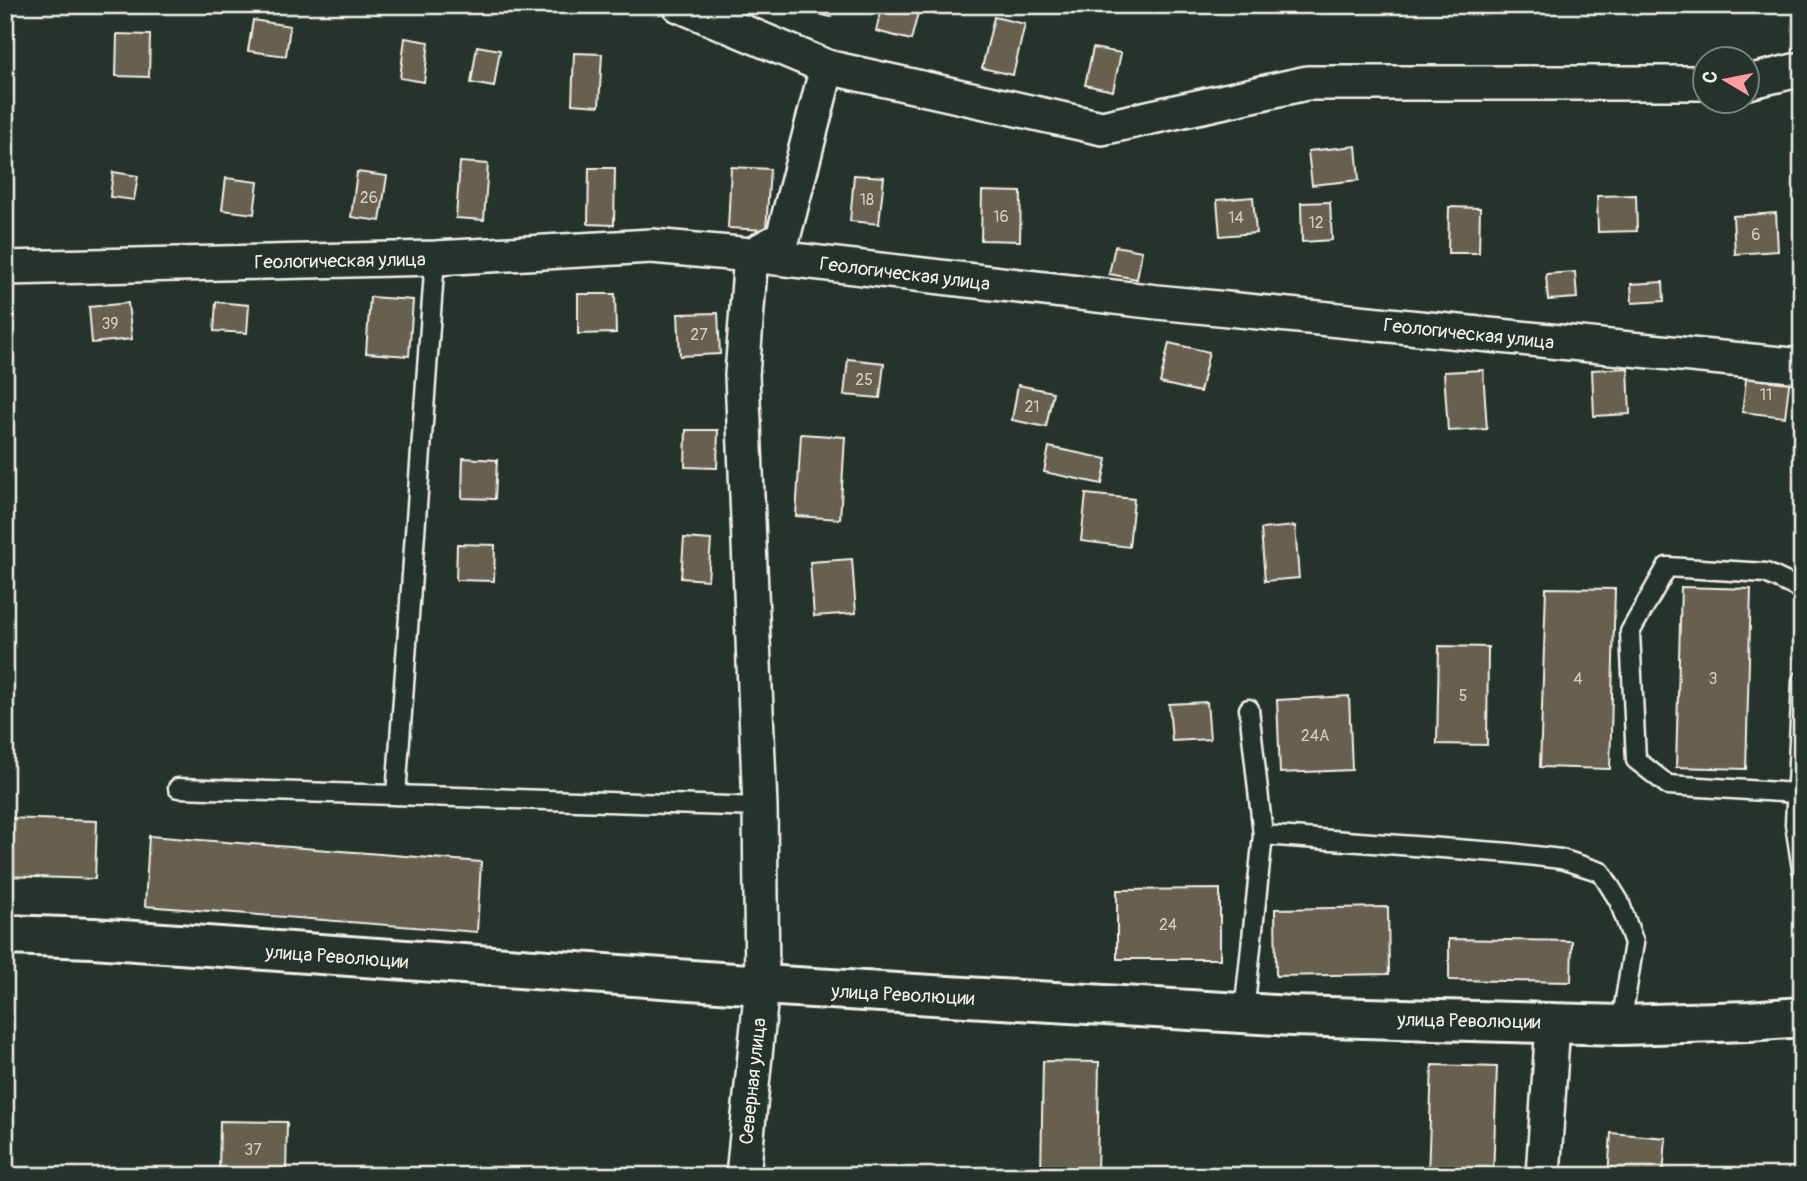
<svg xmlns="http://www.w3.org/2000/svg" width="1807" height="1181" font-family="Pangolin,sans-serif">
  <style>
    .building { fill: #67604f; stroke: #f4f1e8; stroke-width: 2 }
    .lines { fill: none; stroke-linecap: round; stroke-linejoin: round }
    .service-casing { stroke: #f4f1e8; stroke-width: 23 }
    .minor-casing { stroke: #f4f1e8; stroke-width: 38 }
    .tertiary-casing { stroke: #f4f1e8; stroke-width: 44 }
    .service { stroke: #26332d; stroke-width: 18 }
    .minor { stroke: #26332d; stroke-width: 33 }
    .tertiary { stroke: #26332d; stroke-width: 38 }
    .labels { text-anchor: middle; stroke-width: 6; stroke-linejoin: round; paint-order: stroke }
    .number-label { font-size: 16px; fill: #d1cdc2 }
    .street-label { font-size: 19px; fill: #f4f1e8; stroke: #26332d }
  </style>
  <rect width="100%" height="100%" fill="#26332d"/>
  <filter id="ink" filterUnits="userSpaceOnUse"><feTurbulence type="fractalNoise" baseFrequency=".0143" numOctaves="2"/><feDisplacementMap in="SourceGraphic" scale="14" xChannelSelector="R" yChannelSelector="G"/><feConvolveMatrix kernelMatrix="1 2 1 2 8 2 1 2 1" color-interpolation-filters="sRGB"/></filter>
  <g filter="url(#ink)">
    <g class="building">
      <polygon points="803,5 834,5 831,17 802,10"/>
      <polygon points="882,5 920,5 911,40 876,31"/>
      <polygon points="994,17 1025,24 1013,75 982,68"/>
      <polygon points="253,20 290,26 286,56 248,51"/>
      <polygon points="117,34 150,35 149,77 116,76"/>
      <polygon points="5,35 12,37 5,76"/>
      <polygon points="405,38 429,42 424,82 400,78"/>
      <polygon points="477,46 500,50 494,87 471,83"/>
      <polygon points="1093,48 1121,53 1113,91 1085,85"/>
      <polygon points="574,53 602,54 599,106 572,104"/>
      <polygon points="1356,146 1359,180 1312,185 1308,151"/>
      <polygon points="460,162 488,164 484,220 456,218"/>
      <polygon points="731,167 770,169 766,230 728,228"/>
      <polygon points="589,168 615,168 614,225 588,224"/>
      <polygon points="113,172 138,176 134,200 110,197"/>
      <polygon points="357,172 387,176 380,221 351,217"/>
      <polygon points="854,175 884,177 879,224 850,221"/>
      <polygon points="226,178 258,182 254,214 222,210"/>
      <polygon points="982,191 1021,192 1020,241 981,240"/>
      <polygon points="1636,195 1637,231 1598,232 1597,196"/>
      <polygon points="1253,197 1256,233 1220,236 1217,200"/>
      <polygon points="1330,202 1332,240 1302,242 1301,203"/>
      <polygon points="1449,207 1480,208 1479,253 1448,253"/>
      <polygon points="1776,213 1778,251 1735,254 1733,216"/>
      <polygon points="1115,246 1142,251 1137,279 1109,274"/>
      <polygon points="1575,272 1577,298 1548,300 1546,274"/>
      <polygon points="1663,282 1664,301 1632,303 1631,284"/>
      <polygon points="578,294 615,294 616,333 578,334"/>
      <polygon points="370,297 413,300 409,356 366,353"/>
      <polygon points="216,302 249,305 247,333 214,331"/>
      <polygon points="128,303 132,339 92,343 89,307"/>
      <rect x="5" y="304" width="7" height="30"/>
      <polygon points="718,313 720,354 680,356 678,314"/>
      <polygon points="1169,343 1209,352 1200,392 1160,383"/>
      <polygon points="848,359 884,363 880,398 844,395"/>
      <polygon points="1628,368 1630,414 1594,416 1592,370"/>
      <polygon points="1483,370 1487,429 1448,431 1444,372"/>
      <polygon points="1747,372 1790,377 1785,417 1742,412"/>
      <polygon points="1018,385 1053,392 1046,427 1012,420"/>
      <polygon points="686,430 718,430 717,468 685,467"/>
      <polygon points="801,434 845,437 840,519 796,516"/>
      <polygon points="1049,447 1107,459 1102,484 1044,472"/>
      <polygon points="463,458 497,460 495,499 462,498"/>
      <polygon points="1086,494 1134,499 1129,547 1081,541"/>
      <polygon points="1295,526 1299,578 1265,581 1261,529"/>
      <polygon points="684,538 711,540 708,580 681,578"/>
      <polygon points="457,544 495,545 494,581 456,580"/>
      <polygon points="852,559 856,613 814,616 810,562"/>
      <polygon points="1681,587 1751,589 1746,769 1676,767"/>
      <polygon points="1546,588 1615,589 1610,769 1540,767"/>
      <polygon points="1439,646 1488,647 1487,745 1437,744"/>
      <polygon points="1349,696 1352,770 1280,773 1277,700"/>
      <polygon points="1207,702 1210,739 1172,741 1169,704"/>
      <polygon points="5,818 97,821 95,879 5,876"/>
      <polygon points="149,836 481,862 477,932 145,906"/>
      <polygon points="1220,889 1220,959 1117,959 1117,890"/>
      <polygon points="1388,907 1389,974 1276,976 1275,909"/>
      <polygon points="1449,939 1572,941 1571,982 1449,980"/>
      <polygon points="1043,1061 1099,1062 1097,1176 1041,1176"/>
      <polygon points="1432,1065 1497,1067 1493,1176 1428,1176"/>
      <polygon points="220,1121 287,1122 286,1176 219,1176"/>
      <polygon points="1611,1133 1666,1138 1663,1176 1608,1176"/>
    </g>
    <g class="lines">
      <defs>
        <g id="service">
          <polyline points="1802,681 1795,824 1802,869"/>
          <polyline points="1249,709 1263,835"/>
          <polyline points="178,788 760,807"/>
          <polyline points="1797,793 1668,785 1636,760 1630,632 1667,567 1766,573 1802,590"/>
          <polyline points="396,795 435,258"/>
          <polyline points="1244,1013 1263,835 1510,853 1561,859 1601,872 1619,901 1634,943 1621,1025"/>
        </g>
        <g id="minor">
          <polyline points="679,5 827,67"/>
          <polyline points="1748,82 1802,69"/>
          <polyline points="5,268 435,258 652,246 751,255 1157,302 1802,366"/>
          <polyline points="743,1176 762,985 760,807 742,375 751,255 783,238 827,67 1102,128 1307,83 1706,83"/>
          <polyline points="1543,1176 1553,1023"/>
        </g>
        <polyline id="tertiary" points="5,935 93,938 762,985 1292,1016 1621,1025 1749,1021 1802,1017"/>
      </defs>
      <use href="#service" class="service-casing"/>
      <use href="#minor" class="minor-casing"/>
      <use href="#tertiary" class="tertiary-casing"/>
      <use href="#service" class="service"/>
      <use href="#minor" class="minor"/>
      <use href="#tertiary" class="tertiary"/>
    </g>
  </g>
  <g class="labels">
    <g class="number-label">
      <text x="369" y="203">26</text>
      <text x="867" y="205">18</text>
      <text x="1001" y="222">16</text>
      <text x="1236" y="223">14</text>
      <text x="1316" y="228">12</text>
      <text x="1756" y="240">6</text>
      <text x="110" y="329">39</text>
      <text x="699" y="340">27</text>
      <text x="864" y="385">25</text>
      <text x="1766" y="400">11</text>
      <text x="1032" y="412">21</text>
      <text x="1578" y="684">4</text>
      <text x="1713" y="684">3</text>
      <text x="1463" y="701">5</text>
      <text x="1315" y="741">24А</text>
      <text x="1168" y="930">24</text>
      <text x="253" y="1155">37</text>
    </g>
    <g class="street-label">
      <text transform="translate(340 260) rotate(-1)" y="7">Геологическая улица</text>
      <text transform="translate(905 273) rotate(7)" y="7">Геологическая улица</text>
      <text transform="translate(1469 333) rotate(6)" y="7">Геологическая улица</text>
      <text transform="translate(337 956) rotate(4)" y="7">улица Революции</text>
      <text transform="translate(903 994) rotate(3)" y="7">улица Революции</text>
      <text transform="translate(1469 1020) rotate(1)" y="7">улица Революции</text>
      <text transform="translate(752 1081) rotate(-84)" y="7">Северная улица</text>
    </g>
  </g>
  <rect width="1807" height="1181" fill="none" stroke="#26332d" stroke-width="28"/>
  <rect x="14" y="14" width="1779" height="1153" fill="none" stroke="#f4f1e8" stroke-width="2.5" filter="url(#ink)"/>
  <g transform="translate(1726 80) rotate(280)"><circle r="33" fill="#26332d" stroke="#787f78" stroke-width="2"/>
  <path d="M0-5L12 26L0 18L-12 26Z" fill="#ff9aa2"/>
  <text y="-10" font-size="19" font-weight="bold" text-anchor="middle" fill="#f4f1e8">С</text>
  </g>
</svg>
